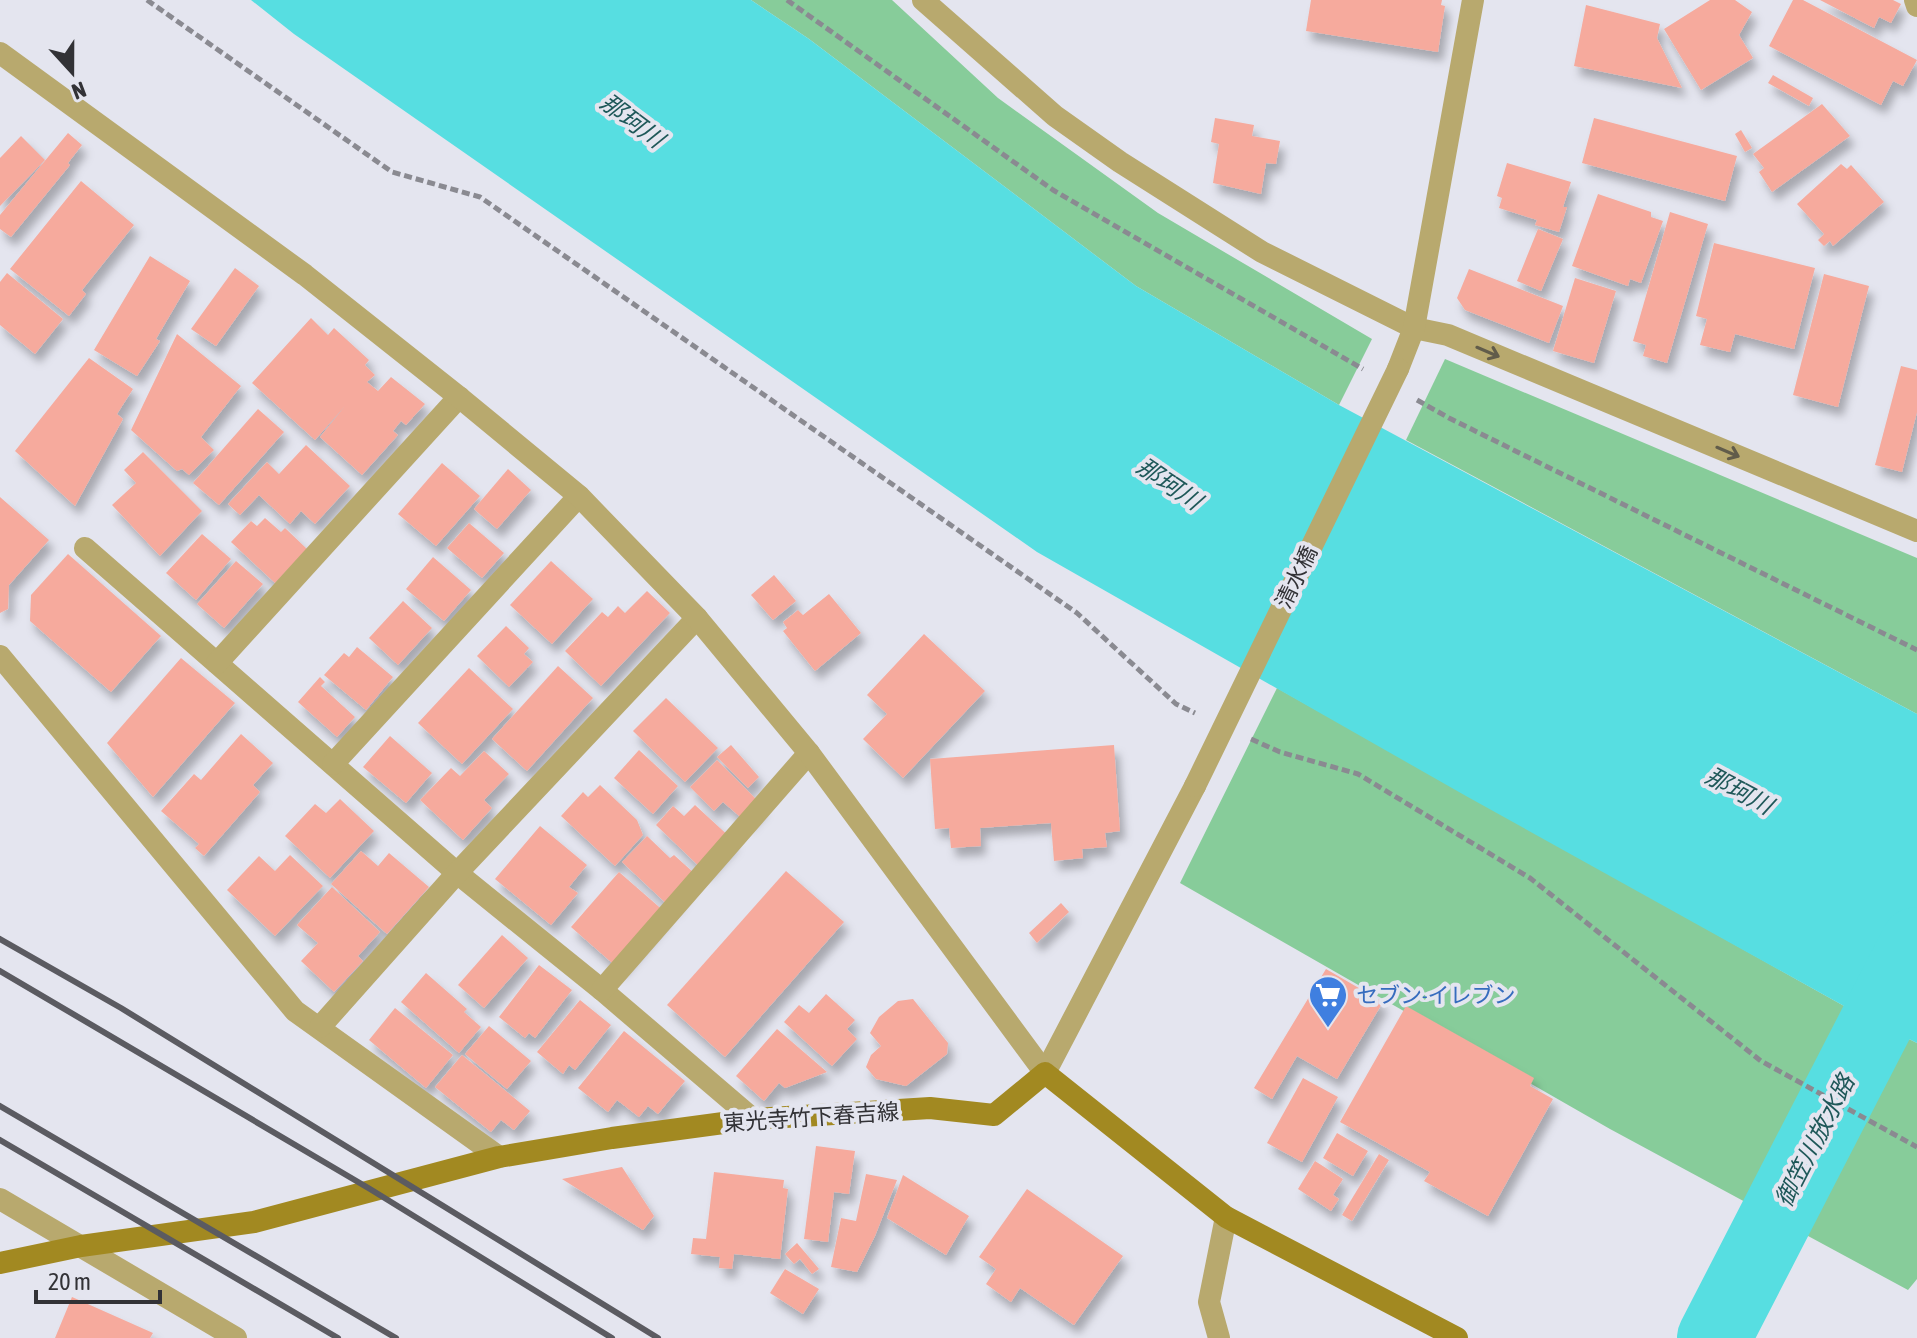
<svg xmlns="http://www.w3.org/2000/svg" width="1917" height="1338" font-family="'Asap Condensed','Noto Sans JP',sans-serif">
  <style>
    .green { fill: #87cc9a }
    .water { fill: #57dee1 }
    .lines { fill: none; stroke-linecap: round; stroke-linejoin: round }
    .river { stroke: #57dee1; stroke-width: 74 }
    .building { fill: #f6aa9d; filter: url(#shadow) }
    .path { stroke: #8a8a91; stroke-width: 5; stroke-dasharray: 8 4; stroke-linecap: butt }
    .minor { stroke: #b8a96e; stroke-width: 22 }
    .tertiary { stroke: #b8a96e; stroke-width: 22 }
    .secondary { stroke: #a28921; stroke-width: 22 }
    .rail { stroke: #5b5b61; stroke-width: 6 }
    .minor-bridge { stroke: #b8a96e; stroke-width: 22 }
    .oneway { stroke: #615c4a }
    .labels { text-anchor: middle; stroke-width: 8; stroke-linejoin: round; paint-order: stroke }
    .street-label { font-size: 22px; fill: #323236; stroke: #e4e5ef }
    .shop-label { font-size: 22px; fill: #366cbe; stroke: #e4e5ef; text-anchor: start }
    .water-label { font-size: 24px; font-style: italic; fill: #1f5859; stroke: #e4e5ef }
  </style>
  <defs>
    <filter id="shadow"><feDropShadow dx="5" dy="9" stdDeviation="4" flood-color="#0004"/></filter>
  </defs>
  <rect width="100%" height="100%" fill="#e4e5ef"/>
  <g class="green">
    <polygon points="751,0 892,0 998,98 1158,213 1372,339 1339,405 1136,286 809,39"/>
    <polygon points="1445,359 1917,558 1917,714 1406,440"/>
    <polygon points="1277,688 1862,1016 1917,1043 1917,1279 1908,1290 1610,1129 1180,883"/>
  </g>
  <polygon class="water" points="251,0 751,0 809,39 1136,286 1339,405 1917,714 1917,1043 1862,1016 1466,796 1037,552 294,34"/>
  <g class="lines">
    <polyline class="river" points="1714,1338 1917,944"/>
  </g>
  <g class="building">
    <polygon points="1311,0 1442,0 1441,5 1445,6 1438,52 1306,31"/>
    <polygon points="1710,0 1735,0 1752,12 1739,35 1753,58 1701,90 1664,29"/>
    <polygon points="1793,0 1803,0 1917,60 1903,86 1893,81 1881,105 1769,46"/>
    <polygon points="1820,0 1893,0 1901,4 1891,23 1879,17 1874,28"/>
    <polygon points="1586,5 1660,24 1657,38 1682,88 1574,66"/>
    <polygon points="1773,75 1813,98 1809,106 1768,83"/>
    <polygon points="1822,104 1850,136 1772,192 1759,172 1764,168 1753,154"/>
    <polygon points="1215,118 1254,125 1252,136 1280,141 1276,164 1266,163 1261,194 1213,183 1219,144 1211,142"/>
    <polygon points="1594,118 1737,156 1725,201 1582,163"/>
    <polygon points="1741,130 1752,148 1745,152 1735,134"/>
    <polygon points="68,133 82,145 68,163 70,165 11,237 0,229 0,215"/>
    <polygon points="21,136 45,160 0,206 0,158"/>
    <polygon points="1507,163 1571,182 1563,207 1567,207 1559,232 1535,225 1537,220 1499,208 1502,198 1497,196"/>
    <polygon points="1841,164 1847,169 1851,165 1884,202 1833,246 1830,241 1824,246 1818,240 1824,234 1797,204"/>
    <polygon points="81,181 134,225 82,290 86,294 69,316 10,269"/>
    <polygon points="1598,194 1651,212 1651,217 1663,221 1641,283 1630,279 1628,286 1572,266"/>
    <polygon points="1670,212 1708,224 1667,363 1643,356 1646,345 1633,341"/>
    <polygon points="1538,229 1563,239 1541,291 1517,281"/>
    <polygon points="1714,243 1815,268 1794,349 1735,334 1730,352 1700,345 1707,319 1696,316"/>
    <polygon points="150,256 190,281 156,339 160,341 137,376 94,350"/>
    <polygon points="235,268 259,286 216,346 191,329"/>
    <polygon points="1469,269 1563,306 1549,343 1465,310 1457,298"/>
    <polygon points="7,273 63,319 35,354 0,325 0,282"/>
    <polygon points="1824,274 1869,286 1838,407 1793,395"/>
    <polygon points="1575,278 1616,291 1594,363 1553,351"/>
    <polygon points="311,318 328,335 334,328 369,360 365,365 375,375 367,382 378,391 391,377 425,404 406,425 401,421 393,431 398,435 362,475 320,437 345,406 315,440 252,383"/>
    <polygon points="177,334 241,386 201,437 214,450 189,475 182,469 177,471 131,430"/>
    <polygon points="89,358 133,389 117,414 123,419 75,506 15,451"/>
    <polygon points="1901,366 1917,370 1917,412 1902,472 1875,465"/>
    <polygon points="258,409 284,432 219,505 193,483"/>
    <polygon points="306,445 350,486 315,524 301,511 290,524 259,495 240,515 228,504 267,462 279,474"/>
    <polygon points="143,452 202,511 160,556 112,505 136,483 124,470"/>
    <polygon points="442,463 480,496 436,546 398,514"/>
    <polygon points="508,469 531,490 497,529 474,509"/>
    <polygon points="0,497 49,540 9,585 8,609 0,613"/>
    <polygon points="265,518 281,532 285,528 307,549 275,583 231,542 251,521 257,526"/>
    <polygon points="469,523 504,553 482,578 447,548"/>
    <polygon points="202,534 231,559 196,600 166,573"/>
    <polygon points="68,554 161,636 111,692 30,621 31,595"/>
    <polygon points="433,557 471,590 444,621 406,589"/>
    <polygon points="236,561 263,584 224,628 197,604"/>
    <polygon points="551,561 593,599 552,644 510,605"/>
    <polygon points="774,575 796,601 773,620 751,595"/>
    <polygon points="647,591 670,613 601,686 565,651 602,612 608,617 618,606 625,613"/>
    <polygon points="829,594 861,633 815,671 783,631 787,628 783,622 798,610 803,615"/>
    <polygon points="403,601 432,628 398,665 369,638"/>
    <polygon points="506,626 529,648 524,654 533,662 509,687 477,656"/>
    <polygon points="924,634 985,691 903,778 863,739 887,714 867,695"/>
    <polygon points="357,647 393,677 366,710 324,675 344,653 349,657"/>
    <polygon points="181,658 235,703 153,797 107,743"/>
    <polygon points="558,666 593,698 527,771 492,739"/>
    <polygon points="469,668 513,709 462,764 418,723"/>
    <polygon points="320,677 325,682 321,686 355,717 337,737 298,702"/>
    <polygon points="666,698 718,748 685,782 633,731"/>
    <polygon points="241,734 273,763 253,785 260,792 204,856 195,848 199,844 161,811 194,774 201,780"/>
    <polygon points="390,736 432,773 406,803 363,767"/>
    <polygon points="731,745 759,777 748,788 717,757"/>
    <polygon points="1114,745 1120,831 1105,833 1107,847 1082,849 1083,858 1054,861 1051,823 980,828 981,846 951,848 949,828 935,829 930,759"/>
    <polygon points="639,750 678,786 653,814 614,778"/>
    <polygon points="484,751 509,774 484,800 492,808 463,840 420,800 451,768 460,776"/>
    <polygon points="717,760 762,805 746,822 723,802 714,811 690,787"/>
    <polygon points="600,785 637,820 643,835 615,866 561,816 583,792 588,797"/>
    <polygon points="340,799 374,831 330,878 285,836 315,804 326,813"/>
    <polygon points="695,805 733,840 704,871 656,825 673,806 684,816"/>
    <polygon points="540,826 587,865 569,887 578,893 551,925 495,879"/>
    <polygon points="647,836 670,858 674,855 694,873 671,908 622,862"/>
    <polygon points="361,851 378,866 389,853 429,887 387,934 331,884"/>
    <polygon points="290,855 323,886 275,936 227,890 259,856 275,871"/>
    <polygon points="786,871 844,922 725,1057 667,1005"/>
    <polygon points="619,872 666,913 619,969 571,927"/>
    <polygon points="332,887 380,932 358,956 363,961 334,992 301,961 318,943 297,925"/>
    <polygon points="1061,903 1069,912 1037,943 1029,933"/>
    <polygon points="502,935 528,958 484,1008 458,985"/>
    <polygon points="539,965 572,990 535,1038 529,1033 525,1038 499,1017"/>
    <polygon points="1326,969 1383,1002 1337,1079 1297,1056 1272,1099 1254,1088"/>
    <polygon points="426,973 467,1009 464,1012 481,1027 459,1053 401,1002"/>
    <polygon points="826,994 855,1020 847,1029 857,1039 832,1066 784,1022 799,1005 809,1013"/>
    <polygon points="913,999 948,1043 947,1054 906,1086 876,1079 866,1067 871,1055 881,1046 870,1033 879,1017 898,1001"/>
    <polygon points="580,1000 611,1025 575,1070 569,1065 563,1074 537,1052"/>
    <polygon points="1406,1006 1534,1078 1530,1086 1553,1099 1488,1216 1424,1181 1430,1172 1340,1122"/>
    <polygon points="395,1008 453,1055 426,1088 369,1040"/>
    <polygon points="489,1026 531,1061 507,1089 465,1054"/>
    <polygon points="777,1029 827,1072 785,1088 779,1083 764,1101 736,1076"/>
    <polygon points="624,1031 685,1081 658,1114 648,1106 639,1117 617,1100 608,1112 578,1088"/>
    <polygon points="462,1055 530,1111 514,1130 501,1120 491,1132 435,1087"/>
    <polygon points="1303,1078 1338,1097 1302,1162 1267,1143"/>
    <polygon points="1337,1133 1368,1151 1353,1176 1323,1158"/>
    <polygon points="816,1146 855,1151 849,1194 834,1192 828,1242 804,1239"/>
    <polygon points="1379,1154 1389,1160 1352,1221 1342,1215"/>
    <polygon points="1315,1161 1343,1179 1333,1195 1339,1199 1331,1211 1298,1189"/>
    <polygon points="622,1167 654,1216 643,1230 562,1179"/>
    <polygon points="714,1172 784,1180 783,1188 788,1189 780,1259 734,1254 732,1269 719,1268 720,1257 691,1254 693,1238 706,1239"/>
    <polygon points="866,1174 897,1180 875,1236 857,1272 831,1267 841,1218 856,1221"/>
    <polygon points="903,1175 969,1216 946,1255 887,1218"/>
    <polygon points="1027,1189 1123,1256 1074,1325 1020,1288 1011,1302 986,1284 996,1269 979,1257"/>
    <polygon points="797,1243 819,1269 812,1274 800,1259 794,1264 785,1254"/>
    <polygon points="785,1269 819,1289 803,1314 770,1293"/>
    <polygon points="72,1297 153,1333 150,1338 55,1338"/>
  </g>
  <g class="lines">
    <g class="path">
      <polyline points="147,0 392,172 480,197 1077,613 1176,704 1195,713"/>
      <polyline points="787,0 1053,190 1363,369"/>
      <polyline points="1417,400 1449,418 1917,650"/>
      <polyline points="1251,739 1280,752 1358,774 1530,878 1761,1061 1917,1147"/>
    </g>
    <g class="minor">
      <polyline points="923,0 1055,116 1120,162 1262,252 1414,328 1448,335 1917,531"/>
      <polyline points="1915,0 1917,6"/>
      <polyline points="1398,369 1414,328 1473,0"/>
      <polyline points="85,548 457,873 602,990 753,1119"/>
      <polyline points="0,656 295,1011 499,1157"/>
      <polyline points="217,663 459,397"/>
      <polyline points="333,764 579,496"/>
      <polyline points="602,990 809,753"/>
      <polyline points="320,1027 457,873 697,618"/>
      <polyline points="1045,1073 1195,786"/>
      <polyline points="0,1199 236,1338"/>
      <polyline points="1219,1338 1209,1302 1226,1217"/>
    </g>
    <polyline class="tertiary" points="0,53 305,275 459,397 579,496 697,618 809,753 1045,1073"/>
    <polyline class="secondary" points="0,1263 81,1246 254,1222 499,1157 612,1138 753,1119 930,1108 994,1115 1045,1073 1226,1217 1457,1338"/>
    <g class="rail">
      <polyline points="0,939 121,1008 658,1338"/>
      <polyline points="0,971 370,1189 612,1338"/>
      <polyline points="0,1106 396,1338"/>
      <polyline points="0,1140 338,1338"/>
    </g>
    <polyline class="minor-bridge" points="1195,786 1398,369"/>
  </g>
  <defs><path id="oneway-shaft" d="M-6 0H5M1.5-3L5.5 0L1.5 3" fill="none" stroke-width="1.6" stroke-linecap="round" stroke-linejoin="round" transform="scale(2)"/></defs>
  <g class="oneway">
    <use href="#oneway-shaft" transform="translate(1488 352) rotate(23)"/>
    <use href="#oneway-shaft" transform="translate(1728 452) rotate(23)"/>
  </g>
  <defs>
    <symbol id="supermarket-pin" viewBox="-11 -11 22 30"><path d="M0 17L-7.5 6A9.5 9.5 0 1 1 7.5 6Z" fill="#3f7fe0" stroke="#e4e5ef"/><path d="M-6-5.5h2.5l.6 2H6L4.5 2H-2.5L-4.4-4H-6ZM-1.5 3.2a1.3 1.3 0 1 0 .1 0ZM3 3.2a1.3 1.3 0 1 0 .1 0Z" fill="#fff"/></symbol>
  </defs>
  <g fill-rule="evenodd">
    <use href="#supermarket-pin" x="1306" y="973" width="44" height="60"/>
  </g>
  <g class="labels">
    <g class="street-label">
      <text transform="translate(1296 577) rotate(-64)" y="8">清水橋</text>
      <text transform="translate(811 1117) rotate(-4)" y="8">東光寺竹下春吉線</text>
    </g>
    <g class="shop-label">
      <text x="1356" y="1003">セブン-イレブン</text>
    </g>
    <g class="water-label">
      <text transform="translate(632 121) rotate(37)" y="8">那珂川</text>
      <text transform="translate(1169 484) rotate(34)" y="8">那珂川</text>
      <text transform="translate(1739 791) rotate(28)" y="8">那珂川</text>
      <text transform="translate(1815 1141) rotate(-63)" y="8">御笠川放水路</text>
    </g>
  </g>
  <g transform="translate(72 72) rotate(159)" stroke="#e4e5ef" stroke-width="6" paint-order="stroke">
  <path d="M0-6L14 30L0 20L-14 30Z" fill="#323236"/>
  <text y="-12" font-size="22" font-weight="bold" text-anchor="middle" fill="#323236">N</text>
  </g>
  <path d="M36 1290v12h124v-12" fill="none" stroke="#323236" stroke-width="4"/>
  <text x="48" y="1290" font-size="24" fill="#323236" stroke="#e4e5ef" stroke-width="6" paint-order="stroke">20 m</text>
</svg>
